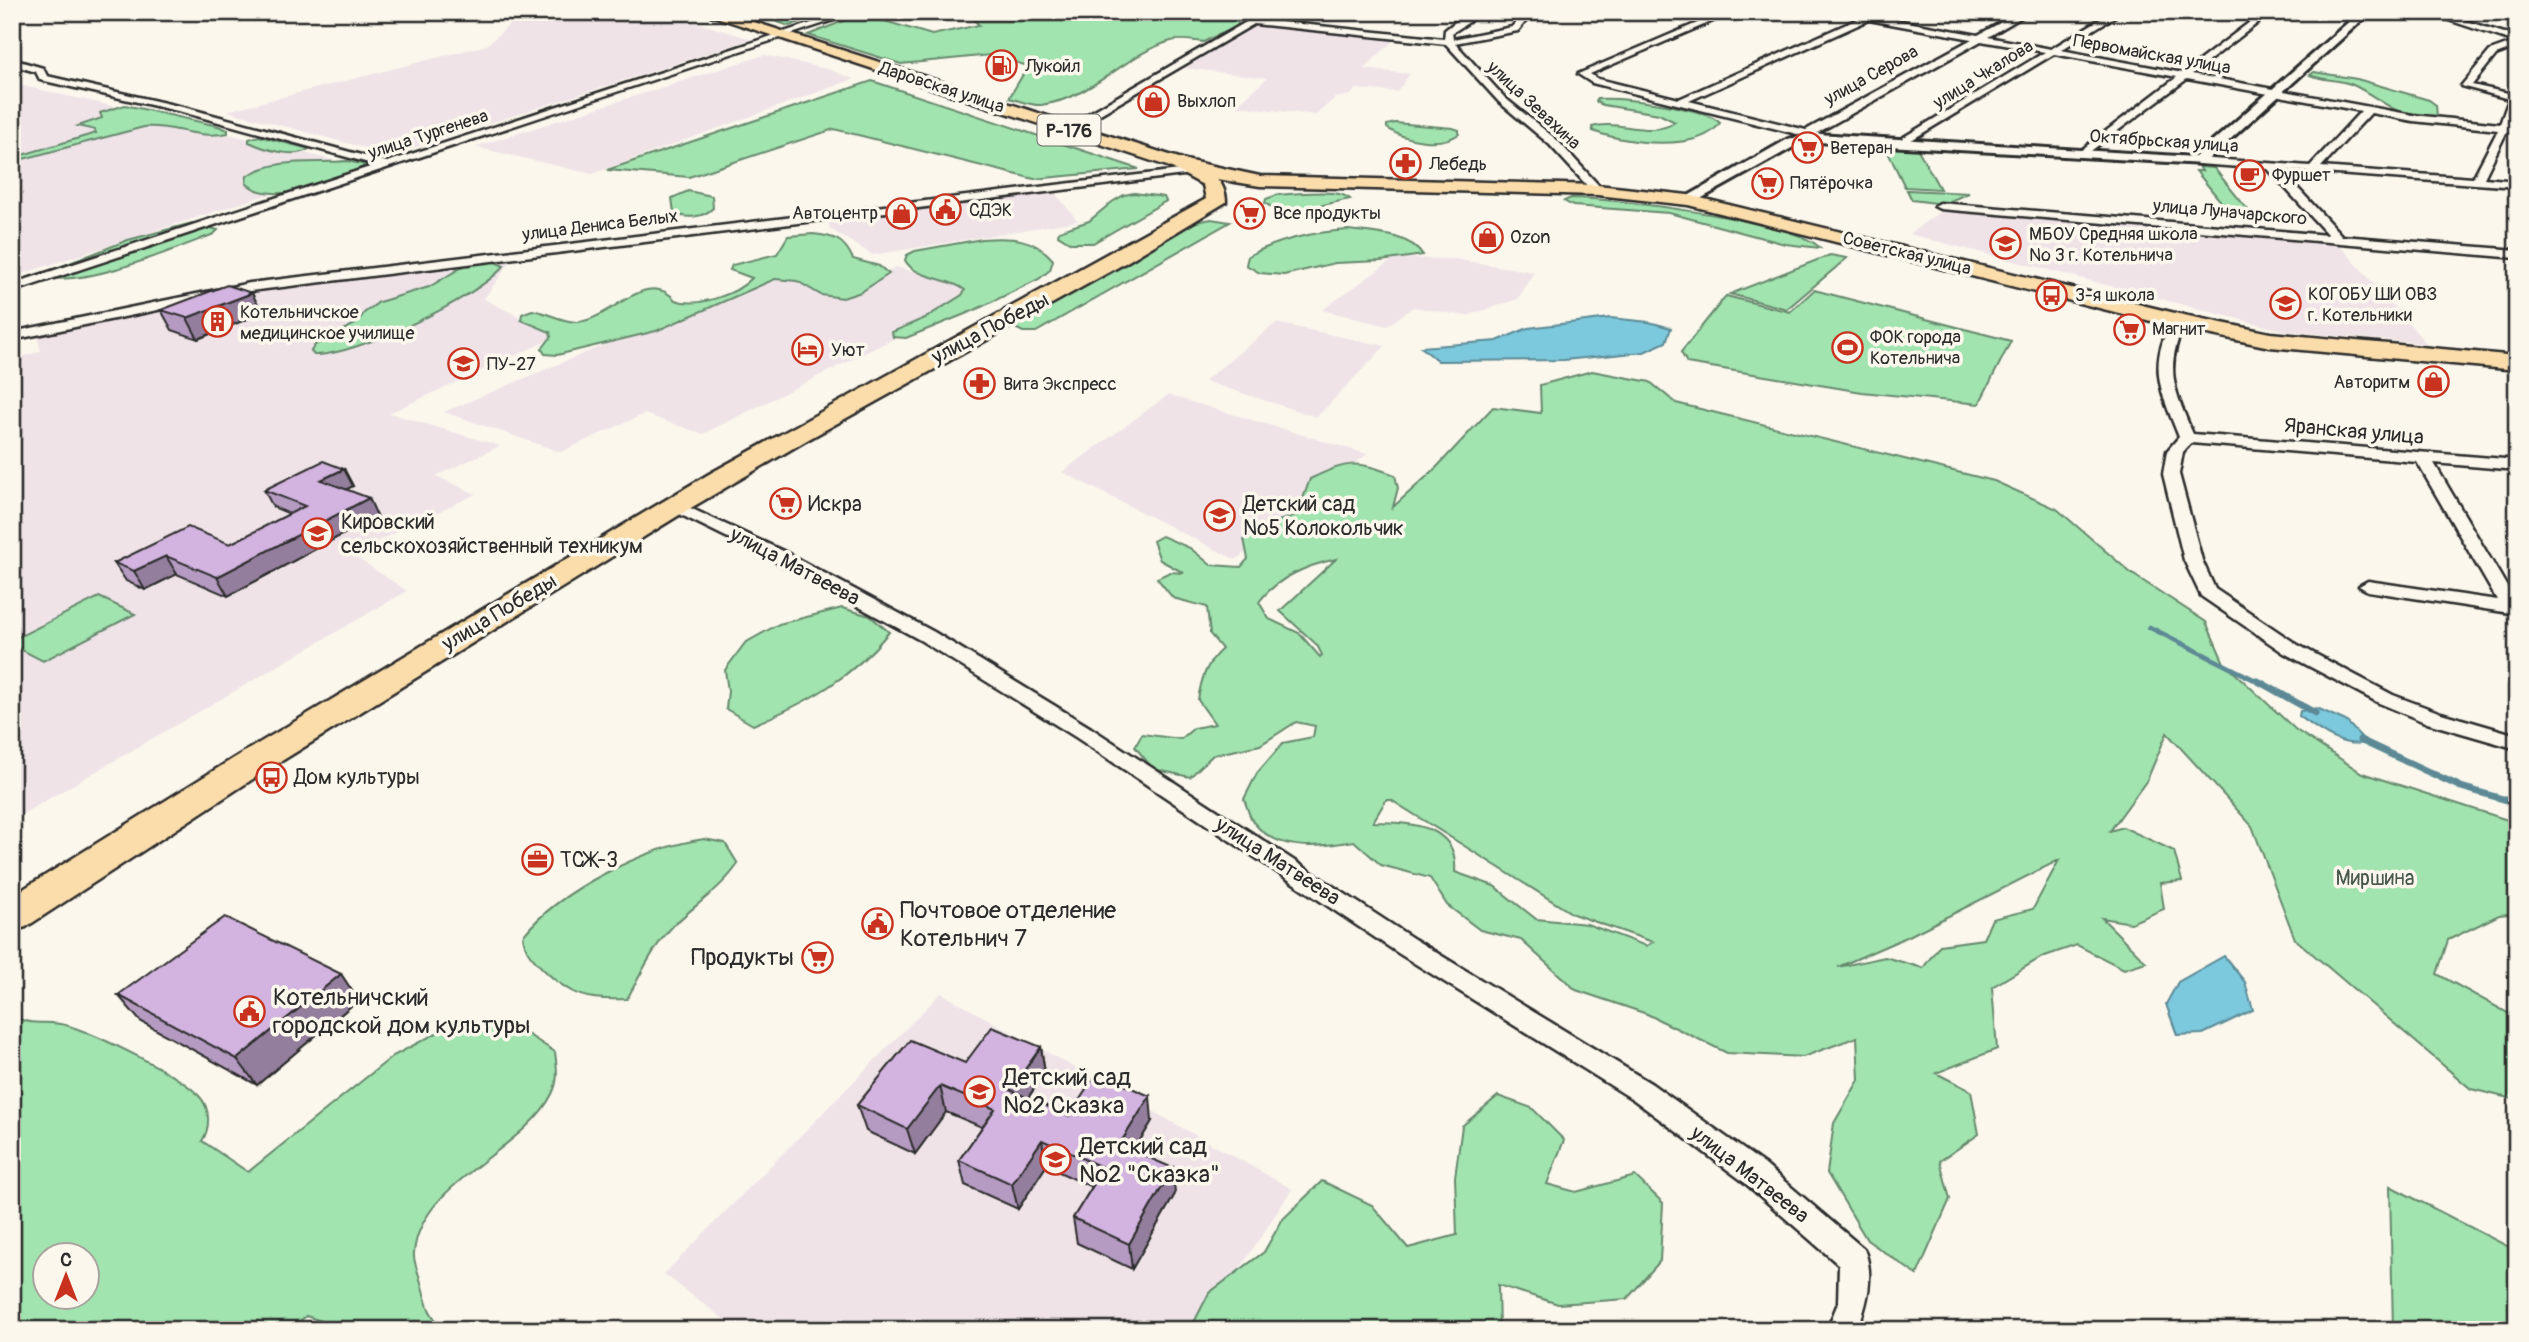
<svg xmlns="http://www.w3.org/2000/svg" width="2529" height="1342" font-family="Pangolin,sans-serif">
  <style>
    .built { fill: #efe3e8 }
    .green { fill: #a1e4af; stroke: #66886d; stroke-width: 2; fill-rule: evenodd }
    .water { fill: #7cc8dc; stroke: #5c8995; stroke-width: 2 }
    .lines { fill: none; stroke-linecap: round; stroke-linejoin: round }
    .stream-far1 { stroke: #5c8995; stroke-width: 5 }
    .stream { stroke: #5c8995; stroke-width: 7 }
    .minor-casing { stroke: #2b2b2b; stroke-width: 5 }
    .tertiary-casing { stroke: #2b2b2b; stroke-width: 6 }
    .primary-casing { stroke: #2b2b2b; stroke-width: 5 }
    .trunk-casing { stroke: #2b2b2b; stroke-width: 5 }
    .minor { fill: #fbf7ec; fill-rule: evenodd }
    .tertiary { fill: #fbf7ec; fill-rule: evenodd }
    .primary { fill: #fbddab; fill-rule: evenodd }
    .trunk { fill: #fbddab; fill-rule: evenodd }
    .wall { fill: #b59bc1; stroke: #2b2b2b; stroke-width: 2 }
    .shaded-wall { fill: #947e9d; stroke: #2b2b2b; stroke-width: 2 }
    .building { fill: #d3b4e0; stroke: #2b2b2b; stroke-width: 2 }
    .labels { text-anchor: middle; stroke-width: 7; stroke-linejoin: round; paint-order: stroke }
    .far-street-label { font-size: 18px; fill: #2b2b2b; stroke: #fbf7ec }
    .far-poi-label { font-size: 18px; fill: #2b2b2b; stroke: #fbf7ec; text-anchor: start }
    .shield { fill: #fbf7ec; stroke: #696865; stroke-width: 2 }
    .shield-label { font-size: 19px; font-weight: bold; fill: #2b2b2b }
    .street-label { font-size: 21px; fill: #2b2b2b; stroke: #fbf7ec }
    .poi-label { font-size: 21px; fill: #2b2b2b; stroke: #fbf7ec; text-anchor: start }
    .park-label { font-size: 21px; fill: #48594c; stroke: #fbf7ec }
    .near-poi-label { font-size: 24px; fill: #2b2b2b; stroke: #fbf7ec; text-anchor: start }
  </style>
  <rect width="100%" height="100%" fill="#fbf7ec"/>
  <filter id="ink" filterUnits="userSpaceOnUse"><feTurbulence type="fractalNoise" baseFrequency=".0143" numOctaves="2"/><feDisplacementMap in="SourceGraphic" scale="14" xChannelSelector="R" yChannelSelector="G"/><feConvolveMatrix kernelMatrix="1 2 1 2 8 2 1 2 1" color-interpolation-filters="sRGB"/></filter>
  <g filter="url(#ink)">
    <g class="built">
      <polygon points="548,12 660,12 752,39 391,155 227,111 487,45 517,18"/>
      <polygon points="1259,24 1396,38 1364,69 1410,74 1397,92 1356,89 1351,95 1335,98 1316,115 1236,106 1267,78 1184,68"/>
      <polygon points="764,55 827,69 854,79 592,174 475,147"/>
      <polygon points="19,85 161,117 356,166 12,277 12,86"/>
      <polygon points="1055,193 1078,221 873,255 830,229 826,218 992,197 994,200"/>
      <polygon points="1945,208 2336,241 2427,344 2285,331 1909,234"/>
      <polygon points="514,256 484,299 558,336 389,413 500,446 436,476 476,494 351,554 407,591 12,820 12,360 41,351 37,336 249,291"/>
      <polygon points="1395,258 1455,259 1534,272 1518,299 1466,316 1413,307 1387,326 1322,310"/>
      <polygon points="896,267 989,291 703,434 644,414 561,452 444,412 776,273 844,294"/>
      <polygon points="1276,323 1385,346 1317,417 1204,381"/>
      <polygon points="1168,395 1367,454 1236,560 1062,472"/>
      <polygon points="941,993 1292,1189 1200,1330 738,1330 664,1274"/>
    </g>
    <g class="green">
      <polygon points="748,12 828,12 789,26"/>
      <path d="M966,12H1047C1062,18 1081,18 1096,12L1243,14L1237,18L1238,27C1226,33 1214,35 1204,42C1193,41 1182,38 1171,41C1123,55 1094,98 1041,105C1032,106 1018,100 1009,98L1028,66L991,55L901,64L808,35L861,14L932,35L979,25Z"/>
      <path d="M2314,72L2357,79L2429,100L2436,105L2437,116C2405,126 2380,97 2353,85C2339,79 2324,81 2310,75Z"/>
      <polygon points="872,81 1139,169 1034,179 834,129 689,177 607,170"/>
      <path d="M1597,99C1621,97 1704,107 1720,123C1700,153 1622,143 1593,131L1592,127C1617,119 1652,139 1675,122L1659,114L1603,105L1596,102Z"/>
      <path d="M125,105L218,126L228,130V133C198,140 173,124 144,127L12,162V158L96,133L95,130L78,126L102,118L100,113Z"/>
      <path d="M1395,123L1453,128L1459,130V134C1440,147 1405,141 1387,128V125Z"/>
      <path d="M259,136L309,149C294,159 264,149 249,142V139Z"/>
      <polygon points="1884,144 1916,146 1940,189 1905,187"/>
      <path d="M347,161L366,165C338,181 272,208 246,183L247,176C276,157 314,164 347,161Z"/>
      <polygon points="2199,167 2214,168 2248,210 2226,208 2196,171 2202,171"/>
      <polygon points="1907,190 1969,193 1943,204 1912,200"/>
      <path d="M688,191L712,196L713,208C703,218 686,219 674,213L672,198Z"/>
      <polygon points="1134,193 1164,197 1166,201 1093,243 1071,243 1058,235 1059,231 1089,221 1112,202 1124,195"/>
      <path d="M1302,193C1316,193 1340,190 1350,199C1325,203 1286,220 1265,203L1266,199L1277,195Z"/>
      <path d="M1571,198C1612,198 1797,221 1820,248L1785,244L1669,213L1573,206L1564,201Z"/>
      <polygon points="1211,219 1230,222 1036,332 1023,332 1015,328 1013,323 1020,317 1192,223"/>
      <path d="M192,223L218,230L214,234C172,250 86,287 44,277V273L128,240Z"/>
      <path d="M1348,230C1371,233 1409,233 1423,255L1381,261L1335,263L1284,275L1260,273L1246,265L1248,256C1280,239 1312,232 1348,230Z"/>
      <path d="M813,234C834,236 844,239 853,259L879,266L889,274L861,292L843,298L821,295L797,281L775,279L656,331L557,355L545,354L542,349L551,337L550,332L521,320L522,314L532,310C546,312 565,323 578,322C610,320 647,267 675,300C697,308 736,295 752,278L730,270L732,265L777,254L788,236Z"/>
      <path d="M982,239C1011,237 1034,237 1053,260L1050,270L1039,279L975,310L906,338L893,337L892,332L925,318L962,295L965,290C949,277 914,279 905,260L907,255L915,251Z"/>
      <polygon points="1830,255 1847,258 1787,309 1730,294"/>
      <path d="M492,261L504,266C477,298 356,356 314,355L311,351L315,345L357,323L364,313L379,302L429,287L469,263Z"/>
      <polygon points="1814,290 2011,341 1979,404 1862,392 1687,363 1681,352 1726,296 1790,312"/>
      <path d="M1592,371L1650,382L1676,403L1994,481L2057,509L2131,573L2206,622L2224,663L2296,730L2362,773L2517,823V913L2499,915L2448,940L2437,974L2517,1018V1100L2471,1089L2295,939L2252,826L2167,733L2147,780L2110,831L2123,827L2174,851L2182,881L2160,883L2164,909L2131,923L2102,918L2146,962L2124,969L2077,945L2042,957L1992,987L1997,1049L1936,1073L1971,1091L1979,1134L1940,1161L1950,1199L1917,1275L1867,1240L1827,1173L1834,1123L1859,1080L1857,1037L1803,1057L1727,1053L1647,1014L1576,990L1521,940L1480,930L1447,905L1430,878L1381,865L1354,841C1321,847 1279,853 1255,824C1249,818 1247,806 1244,799L1257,773L1283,743L1313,737L1315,726L1296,722L1260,745L1213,755L1190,777L1153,769L1135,747L1142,734L1181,739L1194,728L1215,724L1198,700C1201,680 1206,663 1222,649L1210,634L1207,607L1173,598L1157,578L1170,572L1184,573L1160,560L1153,541L1162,536L1190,548L1211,565L1241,567L1248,559L1244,539L1263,526L1297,515L1310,479C1348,461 1355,460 1395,475L1398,488L1393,507L1435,469L1493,407L1541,413L1540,385ZM1336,559L1280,611L1317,645L1322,655L1320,657L1299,633L1269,619L1259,602C1278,577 1306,566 1336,559ZM1386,800H1391L1573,914L1653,942L1646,946L1587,924L1536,919L1494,886L1455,872C1459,824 1408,822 1373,822ZM2059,860L2033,909L1992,919L1983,939L1940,945L1923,968L1885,957L1838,967L1909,936Z"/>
      <polygon points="99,597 135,614 43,661 12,645 12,640"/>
      <path d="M842,608L870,616L889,632C851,679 808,702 753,725L726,709L728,691L725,670L745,643L779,624Z"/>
      <path d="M704,839L725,843L738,864C721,889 696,904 674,925C654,945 641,974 627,999C587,1001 570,996 542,968C531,957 525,951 523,936C559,890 646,847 704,839Z"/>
      <path d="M12,1015C32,1028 48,1019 69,1026C97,1035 182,1075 200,1097C211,1109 210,1129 202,1141L248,1172L393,1056L444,1029L471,1025L521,1030L555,1052C557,1067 559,1081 552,1094C524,1151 420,1182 414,1253C413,1261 418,1271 420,1279C427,1303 426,1312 445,1330H332L321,1321L306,1316L290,1330H12ZM46,1254H88V1296H46Z"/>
      <polygon points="1498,1096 1532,1108 1564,1140 1547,1184 1576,1192 1635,1176 1663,1203 1660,1261 1627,1299 1558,1304 1498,1285 1499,1330 1190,1330 1209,1293 1264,1252 1282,1220 1322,1181 1372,1205 1408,1248 1457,1235 1455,1177 1462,1126"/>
      <polygon points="2390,1186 2517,1251 2517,1330 2393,1330"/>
    </g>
    <g class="water">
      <polygon points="1610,318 1649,322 1671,328 1666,342 1644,352 1564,360 1438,361 1421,347 1497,341 1528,328"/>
      <path d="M2317,708L2346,721L2367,743C2340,748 2320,731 2299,716L2300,711Z"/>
      <polygon points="2224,956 2245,982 2253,1010 2203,1034 2177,1035 2166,1004 2178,982"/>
    </g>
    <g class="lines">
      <polyline class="stream-far1" points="2149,627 2261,683"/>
      <g class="stream">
        <polyline points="2258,681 2315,713"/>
        <polyline points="2360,740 2461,787 2517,803"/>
      </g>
      <defs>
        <g id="minor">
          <polygon points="845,12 858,12 12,292 12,284 376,165 182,112 40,80 36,72 12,65 12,59 43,68 47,76 187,108 387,162"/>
          <polygon points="1468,12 1477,12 1469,22 1452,33 1453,39 1512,27 1525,12 1533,12 1518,31 1455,43 1505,98 1557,140 1601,188 1601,192 1593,192 1549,144 1499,102 1446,44 1254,24 1071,131 1062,129 1260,14 1267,16 1262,20 1444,39 1445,30"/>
          <path d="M1723,12H1734L1590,74L1598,79L1679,99L1860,18L1836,12L1869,15L1978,35L2020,12H2030L1988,37L2051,49L2112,12H2122L2061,50L2183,73L2263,12H2272L2192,74L2413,115L2500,124L2509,99L2461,86L2490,51L2515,42L2424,12H2437L2517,37V47L2496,55L2472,85L2517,95L2510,125L2517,126V132L2507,131L2484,178L2517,181V187L2281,170L2342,236L2517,250V258L1940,209L1934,206L1940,203L2328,235L2268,169L2198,164L2193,161L2198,158L2310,166L2361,111L2187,79L2084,156L2080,155V151L2177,77L2054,54L1903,145L1898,142L1899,140L2045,52L1981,41L1817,133L1829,136V140L1825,141L1592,83L1578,74ZM1869,20L1972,39L1806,130L1689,101ZM2371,113L2413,121L2498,130L2473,178L2321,167Z"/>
          <polygon points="1196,168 1201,171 1200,173 250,291 12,340 12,332 250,283"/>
          <path d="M2179,317L2186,321C2163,367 2174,390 2193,434L2517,460V470L2434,463L2517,604L2516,612L2510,613L2368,591L2359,586L2368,581L2497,600L2417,462L2191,443L2183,452L2179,474L2202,560L2215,589L2298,645L2393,695L2441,713L2517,735V749L2427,723L2379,703L2284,653L2201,596L2184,560L2163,474L2167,451L2179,437C2161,392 2146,364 2174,318Z"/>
          <path d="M675,501L783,551L934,632L1091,728L1414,939L1652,1084L1764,1164L1864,1249C1875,1275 1867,1305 1857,1330H1827L1838,1303L1839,1265L1744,1182L1634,1100L1398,953L1077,738L920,640L771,559L669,509L667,506Z"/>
        </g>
        <polygon id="tertiary" points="2360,12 2371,12 2203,164 1817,142 1797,145 1693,203 1683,203 1681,200 1788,139 1817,134 2195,157"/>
        <polygon id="primary" points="1176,158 1260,176 1597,185 1688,195 2179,314 2270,333 2517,356 2517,370 2270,347 2179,328 1688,205 1597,195 1260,186 1217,179 1170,167 1167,163"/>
        <path id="trunk" d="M701,12H723L1182,159C1203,168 1226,176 1226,202L1120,266L807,440L689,509L259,775L26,927L12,931V896L234,758L709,474L1206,199L1203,185L1170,167Z"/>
      </defs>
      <use href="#minor" class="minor-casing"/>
      <use href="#tertiary" class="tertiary-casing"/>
      <use href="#primary" class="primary-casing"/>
      <use href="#trunk" class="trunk-casing"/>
      <use href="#minor" class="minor"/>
      <use href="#tertiary" class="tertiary"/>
      <use href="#primary" class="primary"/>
      <use href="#trunk" class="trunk"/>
    </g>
    <g class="wall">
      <polygon points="161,310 262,313 198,339 172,330"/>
      <polygon points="344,469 353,486 346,489 377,516 228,596 177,574 145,590 126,581 114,563 230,544 290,514 273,507 264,490"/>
      <polygon points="341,974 358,1000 257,1085 140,1021 118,995"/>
      <polygon points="1041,1047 1045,1073 1028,1098 1069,1116 1152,1121 1134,1151 1175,1194 1132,1269 1077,1243 1073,1218 1092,1187 1046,1166 1018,1209 965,1185 959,1160 982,1127 946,1112 915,1154 866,1131 857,1105 965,1063"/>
    </g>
    <g class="shaded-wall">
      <polygon points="252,293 262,313 198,339 187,318"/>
      <polygon points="344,469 353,486 330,498 321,480"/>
      <polygon points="369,498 377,516 228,596 217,577"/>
      <polygon points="166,556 177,574 145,590 134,571"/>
      <polygon points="341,974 358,1000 257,1085 237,1059"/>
      <polygon points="1041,1047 1045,1073 1015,1116 1010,1090"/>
      <polygon points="940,1086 946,1112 915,1154 907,1129"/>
      <polygon points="1150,1096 1152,1121 1122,1170 1119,1145"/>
      <polygon points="1042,1140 1046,1166 1018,1209 1012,1184"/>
      <polygon points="1173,1168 1175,1194 1132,1269 1129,1244"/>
    </g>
    <g class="building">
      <polygon points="227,285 252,293 187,318 161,310"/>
      <polygon points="323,461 344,469 321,480 369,498 217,577 166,556 134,571 114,563 188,527 230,544 305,506 264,490"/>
      <polygon points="225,917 341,974 237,1059 118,995"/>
      <polygon points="992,1027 1041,1047 1010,1090 1069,1116 1097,1073 1150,1096 1119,1145 1173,1168 1129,1244 1073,1218 1104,1168 1042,1140 1012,1184 959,1160 995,1109 940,1086 907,1129 857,1105 910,1040 965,1063"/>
    </g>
  </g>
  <defs>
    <symbol id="fuel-ring" viewBox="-11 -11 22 22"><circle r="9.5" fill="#fbf7ec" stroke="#c8321e" stroke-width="1.5"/><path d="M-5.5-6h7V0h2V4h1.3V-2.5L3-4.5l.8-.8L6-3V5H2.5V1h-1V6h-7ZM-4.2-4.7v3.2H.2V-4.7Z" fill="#c8321e"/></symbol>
    <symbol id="shop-ring" viewBox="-11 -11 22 22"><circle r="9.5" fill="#fbf7ec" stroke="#c8321e" stroke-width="1.5"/><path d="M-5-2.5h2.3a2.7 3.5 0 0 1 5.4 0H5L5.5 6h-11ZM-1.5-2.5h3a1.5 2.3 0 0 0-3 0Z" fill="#c8321e"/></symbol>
    <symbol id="supermarket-ring" viewBox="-11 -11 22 22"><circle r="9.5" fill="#fbf7ec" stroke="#c8321e" stroke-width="1.5"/><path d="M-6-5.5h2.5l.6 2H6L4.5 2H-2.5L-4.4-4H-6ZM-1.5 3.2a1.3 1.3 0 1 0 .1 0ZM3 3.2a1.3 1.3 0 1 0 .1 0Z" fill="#c8321e"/></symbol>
    <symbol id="pharmacy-ring" viewBox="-11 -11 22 22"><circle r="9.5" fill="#fbf7ec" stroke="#c8321e" stroke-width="1.5"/><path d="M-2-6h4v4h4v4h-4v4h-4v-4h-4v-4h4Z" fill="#c8321e"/></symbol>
    <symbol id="cafe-ring" viewBox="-11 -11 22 22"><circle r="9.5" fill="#fbf7ec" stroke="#c8321e" stroke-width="1.5"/><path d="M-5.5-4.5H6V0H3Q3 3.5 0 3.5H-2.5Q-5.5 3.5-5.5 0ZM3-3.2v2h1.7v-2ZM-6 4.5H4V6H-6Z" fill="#c8321e"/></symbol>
    <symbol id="civic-ring" viewBox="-11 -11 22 22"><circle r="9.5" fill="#fbf7ec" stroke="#c8321e" stroke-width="1.5"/><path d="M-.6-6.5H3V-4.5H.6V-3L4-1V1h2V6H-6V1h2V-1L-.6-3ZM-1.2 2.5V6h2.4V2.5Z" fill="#c8321e"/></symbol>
    <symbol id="school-ring" viewBox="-11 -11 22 22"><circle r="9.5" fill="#fbf7ec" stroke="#c8321e" stroke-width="1.5"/><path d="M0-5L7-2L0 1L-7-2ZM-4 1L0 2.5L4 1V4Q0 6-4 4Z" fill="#c8321e"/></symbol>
    <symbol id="bus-ring" viewBox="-11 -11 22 22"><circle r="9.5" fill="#fbf7ec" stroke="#c8321e" stroke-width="1.5"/><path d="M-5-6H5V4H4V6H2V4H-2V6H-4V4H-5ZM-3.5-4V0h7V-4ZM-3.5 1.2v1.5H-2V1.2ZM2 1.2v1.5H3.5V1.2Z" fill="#c8321e"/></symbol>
    <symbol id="building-ring" viewBox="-11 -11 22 22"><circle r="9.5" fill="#fbf7ec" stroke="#c8321e" stroke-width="1.5"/><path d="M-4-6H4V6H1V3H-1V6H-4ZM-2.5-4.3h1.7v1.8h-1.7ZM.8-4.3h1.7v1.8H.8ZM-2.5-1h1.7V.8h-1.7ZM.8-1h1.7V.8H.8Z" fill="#c8321e"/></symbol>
    <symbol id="stadium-ring" viewBox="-11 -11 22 22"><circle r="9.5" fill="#fbf7ec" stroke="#c8321e" stroke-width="1.5"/><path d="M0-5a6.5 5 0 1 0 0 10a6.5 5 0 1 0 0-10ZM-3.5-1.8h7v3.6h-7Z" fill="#c8321e"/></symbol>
    <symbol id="hotel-ring" viewBox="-11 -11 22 22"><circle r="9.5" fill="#fbf7ec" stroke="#c8321e" stroke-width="1.5"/><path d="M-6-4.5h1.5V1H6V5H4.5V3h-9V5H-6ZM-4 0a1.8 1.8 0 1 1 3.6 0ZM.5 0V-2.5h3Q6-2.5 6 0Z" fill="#c8321e"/></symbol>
    <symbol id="university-ring" viewBox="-11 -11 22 22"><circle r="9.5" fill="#fbf7ec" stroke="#c8321e" stroke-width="1.5"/><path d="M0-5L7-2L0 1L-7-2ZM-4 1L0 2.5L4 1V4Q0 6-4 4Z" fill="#c8321e"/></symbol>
    <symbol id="office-ring" viewBox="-11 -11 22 22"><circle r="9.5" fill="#fbf7ec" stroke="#c8321e" stroke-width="1.5"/><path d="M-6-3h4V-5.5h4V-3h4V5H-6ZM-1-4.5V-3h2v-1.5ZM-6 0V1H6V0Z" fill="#c8321e"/></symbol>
  </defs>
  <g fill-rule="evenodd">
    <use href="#fuel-ring" x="984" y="48" width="35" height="35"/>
    <use href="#shop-ring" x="1136" y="84" width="35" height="35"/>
    <use href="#supermarket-ring" x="1790" y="130" width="35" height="35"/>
    <use href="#pharmacy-ring" x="1388" y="146" width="35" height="35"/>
    <use href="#cafe-ring" x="2232" y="158" width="35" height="35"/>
    <use href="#supermarket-ring" x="1750" y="166" width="35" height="35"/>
    <use href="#civic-ring" x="928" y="192" width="35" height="35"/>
    <use href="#shop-ring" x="884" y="196" width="35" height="35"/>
    <use href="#supermarket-ring" x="1232" y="196" width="35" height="35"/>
    <use href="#shop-ring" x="1470" y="220" width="35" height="35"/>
    <use href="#school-ring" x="1988" y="226" width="35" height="35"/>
    <use href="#bus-ring" x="2034" y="278" width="35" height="35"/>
    <use href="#school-ring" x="2268" y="286" width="35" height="35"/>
    <use href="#building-ring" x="200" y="304" width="35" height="35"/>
    <use href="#supermarket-ring" x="2112" y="312" width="35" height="35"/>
    <use href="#stadium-ring" x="1830" y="330" width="35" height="35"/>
    <use href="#hotel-ring" x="790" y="332" width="35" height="35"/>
    <use href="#university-ring" x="446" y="346" width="35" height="35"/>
    <use href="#shop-ring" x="2416" y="364" width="35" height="35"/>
    <use href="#pharmacy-ring" x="962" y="366" width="35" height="35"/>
    <use href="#supermarket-ring" x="768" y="486" width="35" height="35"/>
    <use href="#school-ring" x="1202" y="498" width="35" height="35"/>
    <use href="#university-ring" x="300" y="516" width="35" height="35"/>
    <use href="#bus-ring" x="254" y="760" width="35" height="35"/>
    <use href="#office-ring" x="520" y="842" width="35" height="35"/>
    <use href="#civic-ring" x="860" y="906" width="35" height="35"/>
    <use href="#supermarket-ring" x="800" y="940" width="35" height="35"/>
    <use href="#civic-ring" x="232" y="994" width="35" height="35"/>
    <use href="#school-ring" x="962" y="1074" width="35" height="35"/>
    <use href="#school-ring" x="1038" y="1142" width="35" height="35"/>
  </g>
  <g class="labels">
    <g class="far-street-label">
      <text transform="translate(2152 54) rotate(10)" y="6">Первомайская улица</text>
      <text transform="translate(1983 74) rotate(-32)" y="6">улица Чкалова</text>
      <text transform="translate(1871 75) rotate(-29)" y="6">улица Серова</text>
      <text transform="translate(942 87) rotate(18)" y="6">Даровская улица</text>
      <text transform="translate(1534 105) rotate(43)" y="6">улица Зевахина</text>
      <text transform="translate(428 134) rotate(-18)" y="6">улица Тургенева</text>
      <text transform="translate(2164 141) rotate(4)" y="6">Октябрьская улица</text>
      <text transform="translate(2230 212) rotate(5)" y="6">улица Луначарского</text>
      <text transform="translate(600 225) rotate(-7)" y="6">улица Дениса Белых</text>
      <text transform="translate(1907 253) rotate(14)" y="6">Советская улица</text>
    </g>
    <g class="far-poi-label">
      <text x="1025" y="72">Лукойл</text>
      <text x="1177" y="107">Выхлоп</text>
      <text x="1830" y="154">Ветеран</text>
      <text x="1429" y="170">Лебедь</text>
      <text x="2272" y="181">Фуршет</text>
      <text x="1790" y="189">Пятёрочка</text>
      <text x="969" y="216">СДЭК</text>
      <text x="878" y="219" text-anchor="end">Автоцентр</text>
      <text x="1273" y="219">Все продукты</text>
      <text x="2029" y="240">МБОУ Средняя школа<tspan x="2029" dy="21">№ 3 г. Котельнича</tspan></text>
      <text x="1510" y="243">Ozon</text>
      <text x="2308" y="300">КОГОБУ ШИ ОВЗ<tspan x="2308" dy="21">г. Котельники</tspan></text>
      <text x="2075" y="301">3-я школа</text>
      <text x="240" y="318">Котельничское<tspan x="240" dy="21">медицинское училище</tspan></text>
      <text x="2152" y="335">Магнит</text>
      <text x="1870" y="343">ФОК города<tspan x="1870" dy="21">Котельнича</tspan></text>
      <text x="831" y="356">Уют</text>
      <text x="487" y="370">ПУ-27</text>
      <text x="2410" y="388" text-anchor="end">Авторитм</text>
      <text x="1003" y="390">Вита Экспресс</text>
    </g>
    <rect class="shield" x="1037.5" y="114.5" width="63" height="31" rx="5"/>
    <g class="shield-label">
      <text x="1069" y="137">Р-176</text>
    </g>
    <g class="street-label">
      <text transform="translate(990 328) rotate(-28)" y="7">улица Победы</text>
      <text transform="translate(2354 431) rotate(5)" y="7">Яранская улица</text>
      <text transform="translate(795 566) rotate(28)" y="7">улица Матвеева</text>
      <text transform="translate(499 612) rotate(-31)" y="7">улица Победы</text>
      <text transform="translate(1278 861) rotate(33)" y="7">улица Матвеева</text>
      <text transform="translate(1750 1174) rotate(38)" y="7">улица Матвеева</text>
    </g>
    <g class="poi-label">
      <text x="808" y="511">Искра</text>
      <text x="1243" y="511">Детский сад<tspan x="1243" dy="24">№5 Колокольчик</tspan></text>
      <text x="341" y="529">Кировский<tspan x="341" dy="24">сельскохозяйственный техникум</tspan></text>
      <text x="294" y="784">Дом культуры</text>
      <text x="560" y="867">ТСЖ-3</text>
    </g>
    <g class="park-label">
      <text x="2375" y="885">Миршина</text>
    </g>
    <g class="near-poi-label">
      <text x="900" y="918">Почтовое отделение<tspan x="900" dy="28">Котельнич 7</tspan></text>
      <text x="794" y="965" text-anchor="end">Продукты</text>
      <text x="273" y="1005">Котельничский<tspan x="273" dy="28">городской дом культуры</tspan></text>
      <text x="1003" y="1085">Детский сад<tspan x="1003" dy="28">№2 Сказка</tspan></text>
      <text x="1079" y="1154">Детский сад<tspan x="1079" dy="28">№2 "Сказка"</tspan></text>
    </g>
  </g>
  <rect width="2529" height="1342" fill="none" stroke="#fbf7ec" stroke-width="42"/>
  <rect x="21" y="21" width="2487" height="1300" fill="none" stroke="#2b2b2b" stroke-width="2.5" filter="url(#ink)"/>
  <g transform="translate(66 1276)"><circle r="33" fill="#fbf7ec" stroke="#a8a59f" stroke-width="2"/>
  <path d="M0-5L12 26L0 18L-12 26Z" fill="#c8321e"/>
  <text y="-10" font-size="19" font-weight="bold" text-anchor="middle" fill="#2b2b2b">С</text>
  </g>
</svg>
